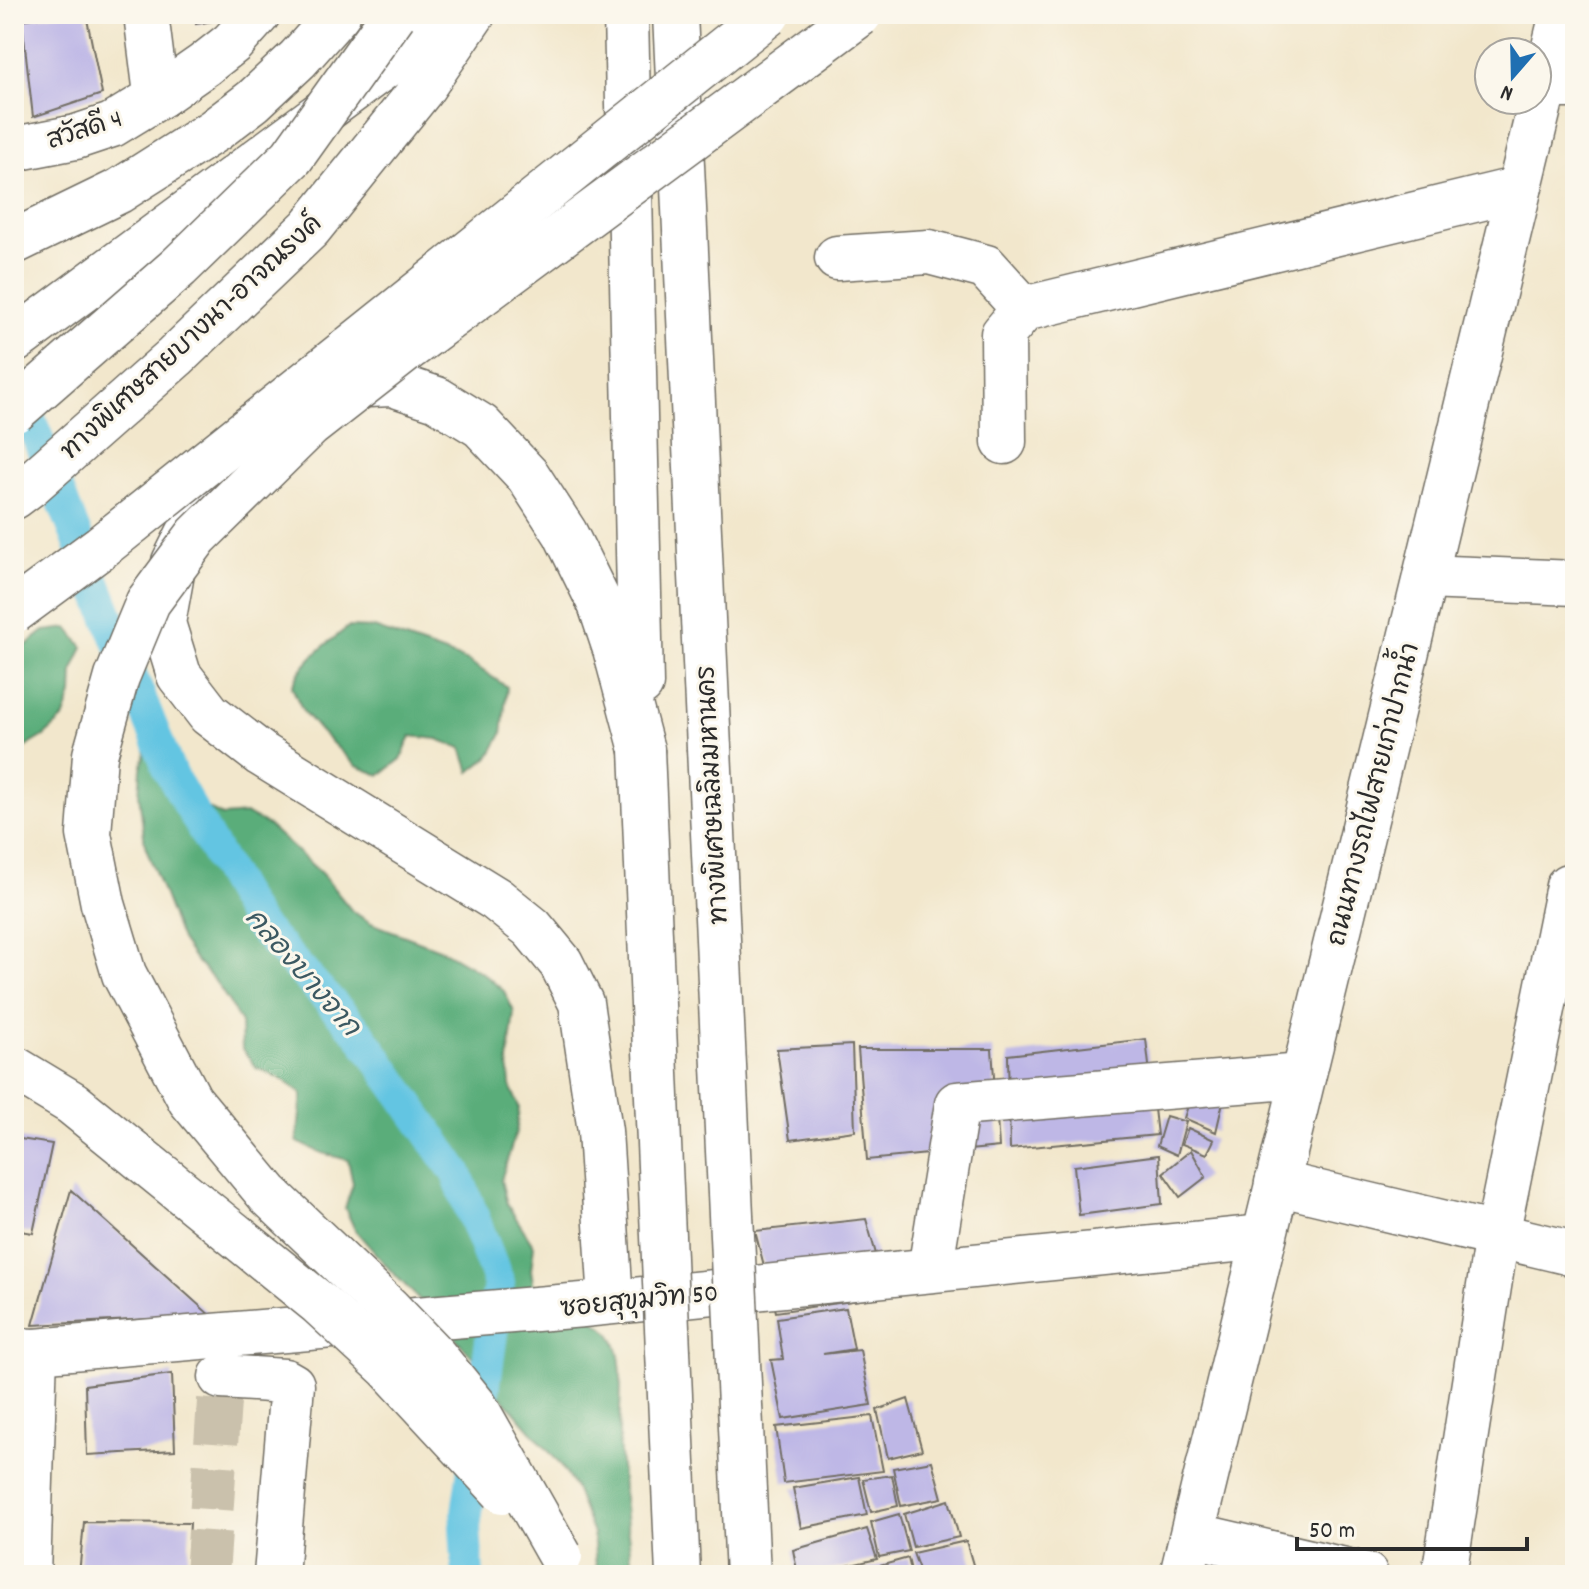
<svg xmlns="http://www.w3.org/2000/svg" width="1589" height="1589" font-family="Dekko,'Playpen Sans Thai',sans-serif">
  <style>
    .forest { fill: #5aad7a; stroke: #426c52; stroke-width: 2 }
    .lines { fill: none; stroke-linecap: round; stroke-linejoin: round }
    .canal { stroke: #64c5e2; stroke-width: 32 }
    .building { fill: #beb7e6 }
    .minor-tunnel { stroke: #cac1ac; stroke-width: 44; stroke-dasharray: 44 22; stroke-linecap: butt }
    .minor-casing { stroke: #716d63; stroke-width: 47 }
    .major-casing { stroke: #716d63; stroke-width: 47 }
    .highway-casing { stroke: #716d63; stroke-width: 47 }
    .minor { stroke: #fff; stroke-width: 44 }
    .major { stroke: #fff; stroke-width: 44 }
    .highway { stroke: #fff; stroke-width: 44 }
    .highway-bridge-casing { stroke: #716d63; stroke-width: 47; stroke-linecap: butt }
    .highway-bridge { stroke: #fff; stroke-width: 44 }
    .labels { text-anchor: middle; stroke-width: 6; stroke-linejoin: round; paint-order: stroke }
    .street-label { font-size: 26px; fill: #2b2b2b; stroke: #fbf7ec }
    .water-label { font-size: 28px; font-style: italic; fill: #3c5962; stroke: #fbf7ec }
  </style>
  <rect width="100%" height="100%" fill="#fbf7ec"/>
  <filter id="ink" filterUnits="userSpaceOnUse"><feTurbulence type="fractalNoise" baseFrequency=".0125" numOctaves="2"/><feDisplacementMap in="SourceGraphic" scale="16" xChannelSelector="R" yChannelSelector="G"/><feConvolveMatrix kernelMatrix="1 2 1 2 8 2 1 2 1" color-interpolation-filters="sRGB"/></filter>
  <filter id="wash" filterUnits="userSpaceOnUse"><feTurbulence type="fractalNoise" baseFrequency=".006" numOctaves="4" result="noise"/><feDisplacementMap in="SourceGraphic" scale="32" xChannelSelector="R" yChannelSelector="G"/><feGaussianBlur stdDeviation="1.8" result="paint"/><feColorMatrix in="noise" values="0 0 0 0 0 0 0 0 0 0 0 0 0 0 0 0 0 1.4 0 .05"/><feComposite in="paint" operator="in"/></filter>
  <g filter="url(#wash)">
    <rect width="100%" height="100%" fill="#f2e7cc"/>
    <g class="forest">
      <path d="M348,627L374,628L468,661L507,687L502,734L490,756L470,772L462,748L437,739L411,736L401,759L380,775L356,766L320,731L303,711L292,687C302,660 327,644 348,627Z"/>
      <polygon points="68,628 83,647 73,670 72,695 63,719 44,736 14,754 14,668 24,647 44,631"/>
      <path d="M147,745L202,805L222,816L247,814L269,826L322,874L352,911L371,923L442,950L484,974L504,991L514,1012L508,1061L510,1085L519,1107L516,1132L501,1180L507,1204L534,1246L531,1270L535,1294C557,1304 596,1315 611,1335C627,1357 619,1406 619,1433C620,1474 626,1516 631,1557L630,1575H597L593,1534L574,1486L560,1464L493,1387L480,1365L428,1308L392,1272L355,1230L345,1208L353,1184L348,1160L322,1153L297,1142L302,1094L282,1079L257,1068L242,1049L241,1023L229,1002L215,981L196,961L181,940L145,845L139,794L141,769Z"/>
    </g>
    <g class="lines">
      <polyline class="canal" points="14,378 169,770 255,921 360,1034 456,1172 499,1283 465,1527 468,1575"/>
    </g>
    <g id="blocks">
      <g class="building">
        <polygon points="55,14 86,14 102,94 33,117 22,20"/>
        <polygon points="194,14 239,14 239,16 196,24"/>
        <polygon points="1146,1039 1157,1135 1010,1149 1008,1055"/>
        <polygon points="852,1045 855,1131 790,1140 777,1049"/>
        <polygon points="858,1049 992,1049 999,1147 867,1160"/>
        <polygon points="1195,1085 1226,1089 1216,1132 1184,1118"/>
        <polygon points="1166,1116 1186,1122 1177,1155 1157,1146"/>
        <polygon points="1188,1128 1214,1140 1207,1154 1182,1144"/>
        <polygon points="14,1138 52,1144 33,1233 14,1230"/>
        <polygon points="1191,1150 1206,1177 1180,1197 1163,1173"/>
        <polygon points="1159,1155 1162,1204 1079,1215 1074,1166"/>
        <polygon points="71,1190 211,1316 33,1325"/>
        <polygon points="866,1219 888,1296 776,1312 755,1231"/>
        <polygon points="846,1308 854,1349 823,1354 860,1350 871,1405 783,1419 771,1360 783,1359 777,1318"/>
        <polygon points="172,1374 175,1450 87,1455 85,1385"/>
        <polygon points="908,1399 922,1450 888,1458 877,1410"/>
        <polygon points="872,1416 883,1471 784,1483 776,1427"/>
        <polygon points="932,1461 942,1498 901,1506 893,1468"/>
        <polygon points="892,1475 898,1506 871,1512 863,1479"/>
        <polygon points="859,1477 867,1515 801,1528 793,1488"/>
        <polygon points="949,1500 959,1537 913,1547 904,1514"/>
        <polygon points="899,1514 909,1551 879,1557 871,1522"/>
        <polygon points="84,1522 190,1523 187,1575 79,1575"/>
        <polygon points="867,1529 877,1559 808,1575 798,1575 793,1550"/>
        <polygon points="966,1541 976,1575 921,1575 913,1553"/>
        <polygon points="908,1558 912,1575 852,1575 851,1574"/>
      </g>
    </g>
  </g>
  <g filter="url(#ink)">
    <use href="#blocks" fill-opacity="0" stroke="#716d63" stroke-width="2"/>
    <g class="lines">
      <polyline class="minor-tunnel" points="207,1575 220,1387"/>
      <defs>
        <g id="minor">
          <polyline points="1545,86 1575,86"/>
          <polyline points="161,95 204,65 232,43 258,14"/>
          <polyline points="14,149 76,137 112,125 161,95 156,94 146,14"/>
          <polyline points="837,258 929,252 986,267 1024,309"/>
          <polyline points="1004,442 1003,334 1024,309 1519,189"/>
          <polyline points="1425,577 1575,583"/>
          <polyline points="1277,1183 1575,1254"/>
          <polyline points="930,1270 957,1104 1303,1076"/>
          <polyline points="14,1350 35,1351 583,1305 1264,1237"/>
          <polyline points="221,1377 285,1381 292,1385 276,1575"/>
          <polyline points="1193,1535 1366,1575"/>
          <polyline points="28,1575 35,1351"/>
          <polyline points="1444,1575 1497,1235 1568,886"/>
        </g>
        <polyline id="major" points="1182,1575 1562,14"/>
        <g id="highway">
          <polyline points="626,14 641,684"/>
          <polyline points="675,14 709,748"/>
          <polyline points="14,242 119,191 215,130 253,101 298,59 338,14"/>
          <polyline points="14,341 455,14"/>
          <polyline points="338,389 344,386 392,384 437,399 481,426 528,476 565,533 600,604 615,649 642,750"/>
          <polyline points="261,437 209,492 174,562 163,623 179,675 209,714 261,754 496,899 532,928 561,963 581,1003 600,1131 611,1301"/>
          <polyline points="14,497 30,485 175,357 310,228 421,90 473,14"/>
          <polyline points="668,1351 678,1575"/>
        </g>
      </defs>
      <use href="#minor" class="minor-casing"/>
      <use href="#major" class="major-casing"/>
      <use href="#highway" class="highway-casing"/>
      <use href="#minor" class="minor"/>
      <use href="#major" class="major"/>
      <use href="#highway" class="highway"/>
      <defs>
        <g id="highway-bridge">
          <polyline points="14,411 179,267 292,157 394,14"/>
          <polyline points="14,611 101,547 768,14"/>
          <polyline points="709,748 748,1575"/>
          <polyline points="642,750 668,1351"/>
          <polyline points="14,1068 72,1103 320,1304 388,1367 503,1491"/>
          <polyline points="560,1556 475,1406 436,1358 389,1309 268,1194 190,1100 124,974 103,904 89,834 95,755 117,677 148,602 197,536 309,426 410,347 860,14"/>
        </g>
      </defs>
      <use href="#highway-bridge" class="highway-bridge-casing"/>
      <use href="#highway-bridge" class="highway-bridge"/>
    </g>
  </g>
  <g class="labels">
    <g class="street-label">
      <text transform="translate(84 128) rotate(-18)" y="9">สวัสดี 4</text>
      <text transform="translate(190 336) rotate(-43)" y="9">ทางพิเศษสายบางนา-อาจณรงค์</text>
      <text transform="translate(1372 794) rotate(-76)" y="9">ถนนทางรถไฟสายเก่าปากน้ำ</text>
      <text transform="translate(711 795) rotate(-93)" y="9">ทางพิเศษเฉลิมมหานคร</text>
      <text transform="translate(639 1299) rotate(-6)" y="9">ซอยสุขุมวิท 50</text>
    </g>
    <g class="water-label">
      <text transform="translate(304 971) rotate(49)" y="10">คลองบางจาก</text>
    </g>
  </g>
  <rect width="1589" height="1589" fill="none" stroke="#fbf7ec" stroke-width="48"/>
  <g transform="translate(1513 76) rotate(200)"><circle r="38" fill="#fbf7ec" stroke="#a8a59f" stroke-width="2"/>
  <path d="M0-6L14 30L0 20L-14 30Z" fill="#1f6fb2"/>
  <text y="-12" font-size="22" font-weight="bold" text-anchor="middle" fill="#2b2b2b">N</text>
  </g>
  <path d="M1297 1537v12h230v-12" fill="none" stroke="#2b2b2b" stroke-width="4"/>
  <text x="1309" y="1537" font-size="24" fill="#2b2b2b" stroke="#fbf7ec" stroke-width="6" paint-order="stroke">50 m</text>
</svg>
